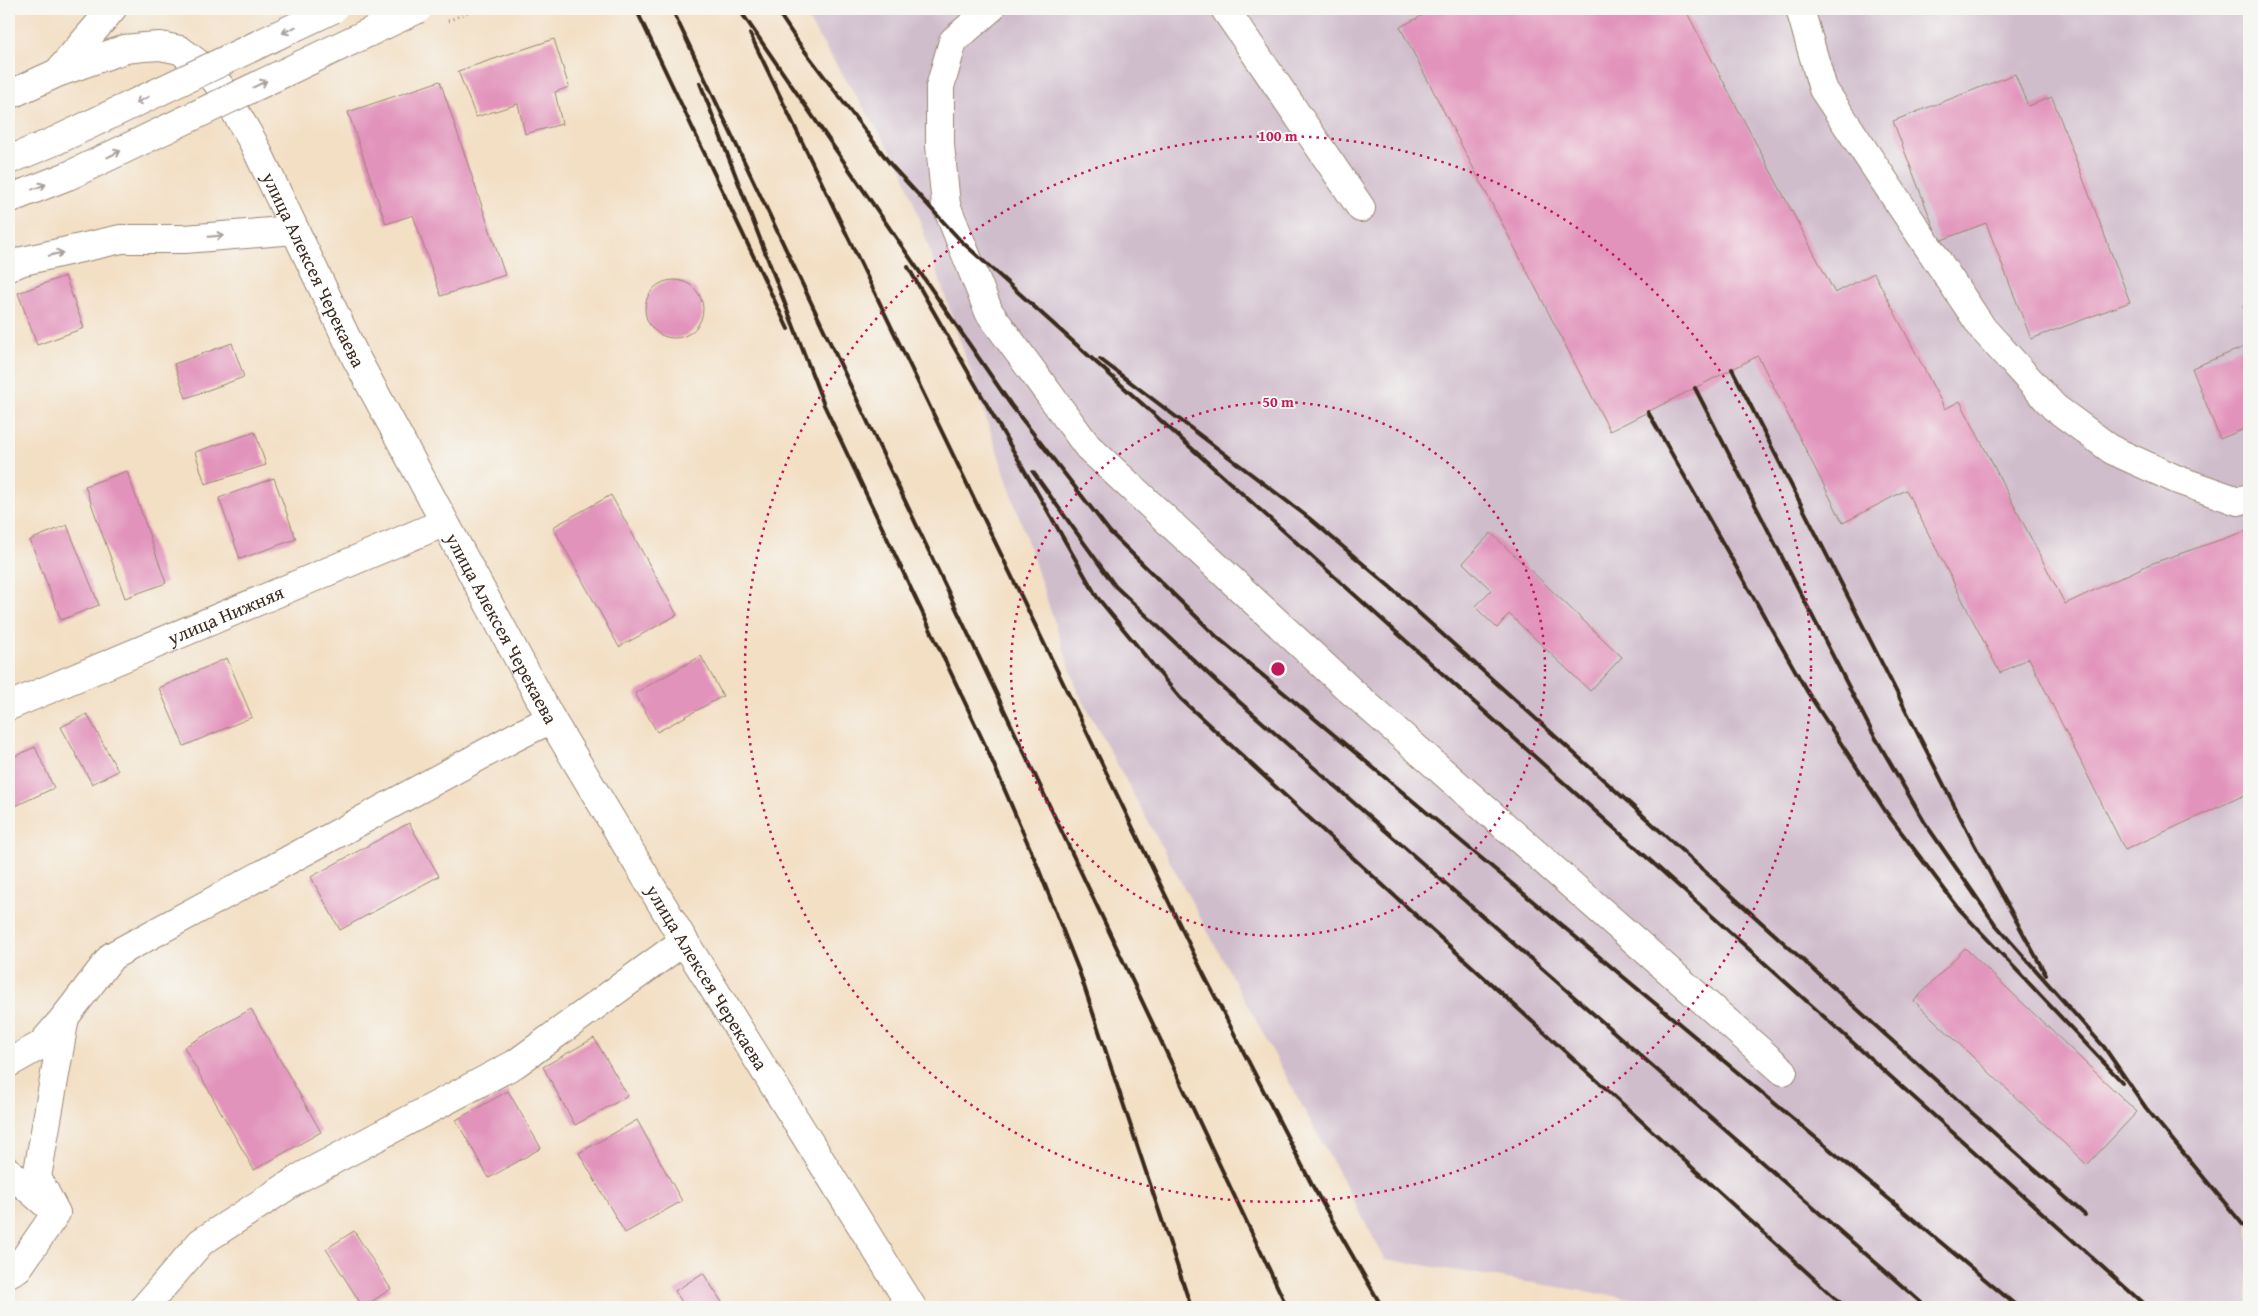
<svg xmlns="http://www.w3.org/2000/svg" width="2258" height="1316" font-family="'Gentium Book Plus',serif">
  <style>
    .industrial { fill: #d0bdcc }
    .building { fill: #e293bb }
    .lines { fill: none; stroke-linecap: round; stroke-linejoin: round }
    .minor-casing { stroke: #978471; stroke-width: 30 }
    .major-casing { stroke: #978471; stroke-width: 30 }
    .minor { stroke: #fff; stroke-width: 28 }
    .major { stroke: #fff; stroke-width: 28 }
    .rail { stroke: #3b2a1e; stroke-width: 4 }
    .major-bridge-casing { stroke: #978471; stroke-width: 30; stroke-linecap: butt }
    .path-bridge { stroke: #978471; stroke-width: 3; stroke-dasharray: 1 4; stroke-linecap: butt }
    .major-bridge { stroke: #fff; stroke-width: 28 }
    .oneway { stroke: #a79f9a }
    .ring { fill: none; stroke: #c2185b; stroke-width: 2.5; stroke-dasharray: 2.5 5 }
    .labels { text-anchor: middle; stroke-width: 4; stroke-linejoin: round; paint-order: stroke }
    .street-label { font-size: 19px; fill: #3b2a1e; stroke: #f6f6f2 }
    .centre { fill: #c2185b; stroke: #f6f6f2; stroke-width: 2.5 }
    .ring-label { font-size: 15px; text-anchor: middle; font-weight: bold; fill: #c2185b; stroke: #f6f6f2; stroke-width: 4; stroke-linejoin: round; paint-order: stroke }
  </style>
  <rect width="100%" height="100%" fill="#f6f6f2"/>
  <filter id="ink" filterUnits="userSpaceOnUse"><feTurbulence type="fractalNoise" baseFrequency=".02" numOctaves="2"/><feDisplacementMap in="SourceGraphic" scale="10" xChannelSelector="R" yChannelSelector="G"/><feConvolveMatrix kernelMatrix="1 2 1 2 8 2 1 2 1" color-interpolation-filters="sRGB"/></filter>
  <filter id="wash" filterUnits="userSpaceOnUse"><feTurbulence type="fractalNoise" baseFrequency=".0096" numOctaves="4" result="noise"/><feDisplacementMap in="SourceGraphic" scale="20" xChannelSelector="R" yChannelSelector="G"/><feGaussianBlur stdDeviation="1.12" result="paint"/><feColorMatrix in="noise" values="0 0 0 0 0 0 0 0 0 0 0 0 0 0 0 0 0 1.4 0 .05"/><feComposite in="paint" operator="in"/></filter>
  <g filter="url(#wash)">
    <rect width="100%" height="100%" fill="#f3dfc4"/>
    <polygon class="industrial" points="801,9 2249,9 2249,1307 1681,1307 1385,1259 1078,692 902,168"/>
    <g id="blocks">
      <g class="building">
        <polygon points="1435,9 1685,9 1835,293 1874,273 1945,409 1960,401 2065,604 2150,564 2249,530 2249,793 2125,850 2029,658 2000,673 1906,490 1843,523 1758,356 1610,431 1400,27"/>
        <polygon points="554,39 569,87 555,92 562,124 525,134 518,104 476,117 458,71"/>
        <polygon points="2015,74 2028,106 2052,97 2130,302 2031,339 1986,223 1939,241 1893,121"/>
        <polygon points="440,81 505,275 441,296 413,215 386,224 348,112"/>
        <polygon points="65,276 84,328 37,345 18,293"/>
        <circle cx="674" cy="309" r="29"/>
        <polygon points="2249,303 2249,320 2243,306"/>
        <polygon points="232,343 244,377 186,398 174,364"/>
        <polygon points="2249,345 2249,427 2220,439 2192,368"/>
        <polygon points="255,432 266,465 205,484 195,452"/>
        <polygon points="127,471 166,583 125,598 85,486"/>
        <polygon points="274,478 296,539 240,559 219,498"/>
        <polygon points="611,495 677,615 619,647 553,527"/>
        <polygon points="67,525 99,605 61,620 30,540"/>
        <polygon points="1491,533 1622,657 1590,691 1509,614 1497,628 1475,607 1491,590 1463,563"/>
        <polygon points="701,656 723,696 657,732 635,693"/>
        <polygon points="227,658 252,717 184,746 159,688"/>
        <polygon points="87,714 118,771 92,784 61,727"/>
        <polygon points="35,747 54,788 9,809 9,759"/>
        <polygon points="409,823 439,876 340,930 311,877"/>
        <polygon points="1965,948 2137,1112 2087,1165 1914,1001"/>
        <polygon points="251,1009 321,1132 254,1170 184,1047"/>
        <polygon points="594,1038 628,1096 575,1125 543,1067"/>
        <polygon points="508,1091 541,1148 489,1178 456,1120"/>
        <polygon points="637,1120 682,1201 625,1233 579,1153"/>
        <polygon points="354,1231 391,1289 363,1307 326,1249"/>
        <polygon points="703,1273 725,1307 685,1307 675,1291"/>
      </g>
    </g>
  </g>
  <g filter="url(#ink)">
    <use href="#blocks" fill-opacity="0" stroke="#978471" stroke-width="1"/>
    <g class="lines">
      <defs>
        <g id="minor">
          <polyline points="990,9 953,41 940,87 940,145 946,205 989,312 1088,447 1351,691 1783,1071"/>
          <polyline points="1225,9 1361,208"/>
          <polyline points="1800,9 1823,89 1983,329 2054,407 2112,450 2178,480 2238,501 2249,498"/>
          <polyline points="58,72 112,9"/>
          <path id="s1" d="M9,95L57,73L102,57L125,49L144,47L160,46L180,50L208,71L222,89L253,142L356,358L551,719L684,941L912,1307"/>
          <polyline points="9,267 23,261 121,239 185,239 295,230"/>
          <path id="s2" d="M9,706L443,523"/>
          <polyline points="9,1063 41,1045 65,1017 112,956 515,737 551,719"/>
          <polyline points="9,1172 47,1205"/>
          <polyline points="9,1273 18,1268 56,1213 37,1177 65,1017"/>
          <polyline points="145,1307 201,1242 303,1176 515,1064 684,941"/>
        </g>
        <g id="major">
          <polyline points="9,160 55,141"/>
          <polyline points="9,199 70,175"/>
        </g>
      </defs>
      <use href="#minor" class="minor-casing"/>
      <use href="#major" class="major-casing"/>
      <use href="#minor" class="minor"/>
      <use href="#major" class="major"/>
      <g class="rail">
        <polyline points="636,9 788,329"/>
        <polyline points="672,9 1287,1307"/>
        <polyline points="739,9 1011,405 1110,532 1217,637 2018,1307"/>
        <polyline points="776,9 798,42 891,165 961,241 2147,1307"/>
        <polyline points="750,34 1203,973 1312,1185 1382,1307"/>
        <polyline points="700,83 824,405 987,749 1035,860 1079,971 1191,1307"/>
        <polyline points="908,267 1097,597 1180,698 1306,815 1845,1307"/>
        <polyline points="1100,359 1309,518 1389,586 2085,1215"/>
        <polyline points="1732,369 1974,844 2046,975"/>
        <polyline points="1695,388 1871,730 1925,823 1995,924 2104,1047 2146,1108 2249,1232"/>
        <polyline points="1648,412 1808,693 1886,812 1960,910 2122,1082"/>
        <polyline points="1033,472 1115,586 1219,684 1926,1307"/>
      </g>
      <defs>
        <g id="major-bridge">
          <polyline points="55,141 333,9"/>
          <polyline points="70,175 418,9"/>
        </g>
      </defs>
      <use href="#major-bridge" class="major-bridge-casing"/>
      <polyline class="path-bridge" points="448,21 475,9"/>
      <use href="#major-bridge" class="major-bridge"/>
    </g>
    <defs><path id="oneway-shaft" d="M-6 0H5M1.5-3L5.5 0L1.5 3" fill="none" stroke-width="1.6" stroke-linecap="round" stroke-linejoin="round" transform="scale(1.25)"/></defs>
    <g class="oneway">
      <use href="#oneway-shaft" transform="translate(289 30) rotate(154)"/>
      <use href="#oneway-shaft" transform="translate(260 84) rotate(-26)"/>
      <use href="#oneway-shaft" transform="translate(142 100) rotate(154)"/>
      <use href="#oneway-shaft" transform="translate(114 154) rotate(-26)"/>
      <use href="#oneway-shaft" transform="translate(39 187) rotate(-21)"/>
      <use href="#oneway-shaft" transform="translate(216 236) rotate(-5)"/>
      <use href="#oneway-shaft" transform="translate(56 254) rotate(-13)"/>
    </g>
  </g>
  <g class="ring">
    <circle cx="1278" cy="669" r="267"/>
    <circle cx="1278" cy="669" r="533"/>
  </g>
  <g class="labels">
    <g class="street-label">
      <text dy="7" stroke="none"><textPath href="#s1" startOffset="441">улица Алексея Черекаева</textPath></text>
      <text dy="7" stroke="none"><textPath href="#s2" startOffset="235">улица Нижняя</textPath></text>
      <text dy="7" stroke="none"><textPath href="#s1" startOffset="846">улица Алексея Черекаева</textPath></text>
      <text dy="7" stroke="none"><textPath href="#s1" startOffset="1251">улица Алексея Черекаева</textPath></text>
    </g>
  </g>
  <circle cx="1278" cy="669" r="8" class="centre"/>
  <g class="ring-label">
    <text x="1278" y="141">100 m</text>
    <text x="1278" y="407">50 m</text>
  </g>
  <rect width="2258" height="1316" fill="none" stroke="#f6f6f2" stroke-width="30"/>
</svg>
